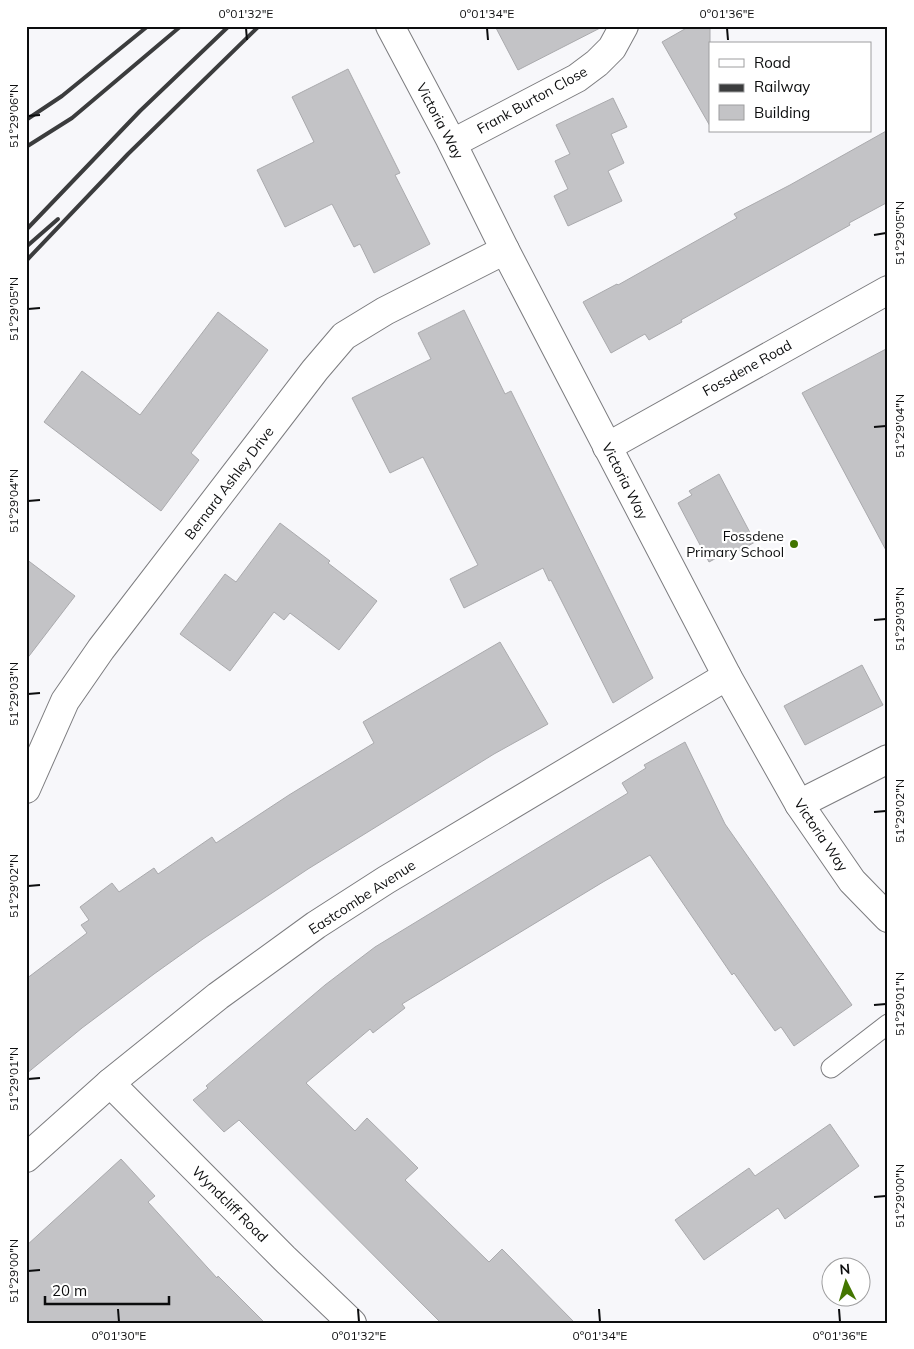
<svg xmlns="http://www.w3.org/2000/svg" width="914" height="1349" font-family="Mulish,sans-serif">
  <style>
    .building { fill: #c3c3c6; stroke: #aaaaad }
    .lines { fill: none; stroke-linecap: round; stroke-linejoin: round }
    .service-casing { stroke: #7c7c7f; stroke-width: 21 }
    .minor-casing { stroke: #7c7c7f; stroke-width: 30 }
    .service { stroke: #fff; stroke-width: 19 }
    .minor { stroke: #fff; stroke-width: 28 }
    .rail { stroke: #3b3c3d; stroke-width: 4 }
    .ticks { fill: none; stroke: #0c0d0e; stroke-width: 2 }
    .poi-dot { fill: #437600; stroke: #fff; stroke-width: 2 }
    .labels { text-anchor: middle; stroke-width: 4.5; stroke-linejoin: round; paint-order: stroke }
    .street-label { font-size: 14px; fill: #0c0d0e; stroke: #fff }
    .poi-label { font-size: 14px; fill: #0c0d0e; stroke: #fff; text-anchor: end }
    .neatline { fill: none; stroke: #0c0d0e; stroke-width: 2 }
    .ticks-label { font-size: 12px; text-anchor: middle; fill: #0c0d0e }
  </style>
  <rect width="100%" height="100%" fill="#f7f7fa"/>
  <g class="building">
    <polygon points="495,26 604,26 518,70"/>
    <polygon points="690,26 710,26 710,126 662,42"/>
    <polygon points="348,69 400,173 395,175 430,244 374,273 360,244 354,247 332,204 285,227 257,170 314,142 292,97"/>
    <polygon points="613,98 627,127 611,134 624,163 608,171 622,201 568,226 554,196 568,189 555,161 570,154 556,125"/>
    <polygon points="888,130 888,202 849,223 850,225 681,320 682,322 649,340 645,334 611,353 583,302 617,284 618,285 737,218 734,214 790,185"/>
    <polygon points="464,310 505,394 511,391 653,678 613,703 551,580 549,581 543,568 464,608 450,579 478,565 423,457 390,473 352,398 431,359 418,333"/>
    <polygon points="218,312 268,350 191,453 199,460 161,511 44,422 82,371 140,415"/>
    <polygon points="888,348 888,554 802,393"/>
    <polygon points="719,474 755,542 726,558 724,554 709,562 678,503 692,495 689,491"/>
    <polygon points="280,523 330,561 328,563 377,601 339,650 290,613 284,620 274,612 230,671 180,634 225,574 236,582"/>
    <polygon points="26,559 75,596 26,660"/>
    <polygon points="500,642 548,724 494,754 308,869 203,939 154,974 82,1028 26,1074 26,979 87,933 81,925 89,920 80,907 112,883 119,892 154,868 158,874 212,837 216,843 289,795 374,743 363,722"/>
    <polygon points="862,665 883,705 805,745 784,706"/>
    <polygon points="685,742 725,824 852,1005 794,1046 781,1027 775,1031 734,973 732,975 650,855 603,882 402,1004 405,1008 373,1033 370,1029 306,1083 355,1131 367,1118 418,1168 405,1180 489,1262 502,1249 575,1323 441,1323 239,1120 224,1132 193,1100 208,1088 206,1086 325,985 375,947 628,793 622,783 646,768 644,765"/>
    <polygon points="830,1124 859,1166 785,1219 778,1208 704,1260 675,1220 749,1168 755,1176"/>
    <polygon points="121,1159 155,1196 148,1202 217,1278 218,1276 265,1323 26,1323 26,1246"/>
  </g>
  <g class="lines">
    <defs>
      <polyline id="service" points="831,1068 888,1024"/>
      <g id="minor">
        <polyline points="390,26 450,139 505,250 727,676 799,804 852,881 888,918"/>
        <polyline points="453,143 577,78 597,63 612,48 624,26"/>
        <polyline points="607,447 888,290"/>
        <polyline points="26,789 65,701 101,649 315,370 344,336 385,311 505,250"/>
        <polyline points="799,804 888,759"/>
        <polyline points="110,1083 284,1258 352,1323"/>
        <polyline points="26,1158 110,1083 218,996 316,925 386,880 727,676"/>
      </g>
    </defs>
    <use href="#service" class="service-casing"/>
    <use href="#minor" class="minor-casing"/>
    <use href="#service" class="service"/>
    <use href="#minor" class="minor"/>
    <g class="rail">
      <polyline points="26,120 62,96 148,26"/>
      <polyline points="26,147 72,118 181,26"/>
      <polyline points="26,230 140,111 229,26"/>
      <polyline points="26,247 58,219"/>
      <polyline points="26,261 128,154 259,26"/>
    </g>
  </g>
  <path class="ticks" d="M246,28L247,40M487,28L488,40M727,28L728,40M28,116L40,115M874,235L886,233M28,309L40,308M874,427L886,426M28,501L40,500M874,620L886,619M28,694L40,693M874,812L886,811M28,886L40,885M874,1005L886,1004M28,1079L40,1078M874,1197L886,1196M28,1271L40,1270M118,1309L119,1322M358,1309L359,1322M599,1309L600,1322M839,1309L840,1322"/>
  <circle class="poi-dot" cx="794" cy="544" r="5"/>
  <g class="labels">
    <g class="street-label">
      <text transform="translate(532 100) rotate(-29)" y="5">Frank Burton Close</text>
      <text transform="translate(440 121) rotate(62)" y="5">Victoria Way</text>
      <text transform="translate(747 368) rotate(-29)" y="5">Fossdene Road</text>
      <text transform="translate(625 481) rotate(63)" y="5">Victoria Way</text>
      <text transform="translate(229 483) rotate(-53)" y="5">Bernard Ashley Drive</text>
      <text transform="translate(821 835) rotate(56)" y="5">Victoria Way</text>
      <text transform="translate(362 897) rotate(-33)" y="5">Eastcombe Avenue</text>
      <text transform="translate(230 1204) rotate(45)" y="5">Wyndcliff Road</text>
    </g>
    <g class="poi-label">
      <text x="784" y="541">Fossdene<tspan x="784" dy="16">Primary School</tspan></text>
    </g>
  </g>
  <rect width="914" height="1349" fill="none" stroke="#ffffff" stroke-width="55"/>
  <rect x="709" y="42" width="162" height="90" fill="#ffffff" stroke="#9e9e9f"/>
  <rect x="719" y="59" width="25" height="8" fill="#ffffff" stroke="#9e9e9f"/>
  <text x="754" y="68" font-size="15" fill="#0c0d0e">Road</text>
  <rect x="719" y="84" width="25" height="8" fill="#3b3c3d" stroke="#9e9e9f"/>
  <text x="754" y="92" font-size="15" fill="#0c0d0e">Railway</text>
  <rect x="719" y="105" width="25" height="15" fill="#c3c3c6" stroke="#9e9e9f"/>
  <text x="754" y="118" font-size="15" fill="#0c0d0e">Building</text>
  <g transform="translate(846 1282) rotate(355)"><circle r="24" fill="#ffffff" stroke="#9e9e9f"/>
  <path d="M0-4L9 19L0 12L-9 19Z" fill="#437600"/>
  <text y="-8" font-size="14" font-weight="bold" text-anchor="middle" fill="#0c0d0e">N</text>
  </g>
  <path d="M45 1296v8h124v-8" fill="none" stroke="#0c0d0e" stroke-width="2.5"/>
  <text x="52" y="1296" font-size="15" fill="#0c0d0e" stroke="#ffffff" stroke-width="4" paint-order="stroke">20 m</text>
  <rect x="28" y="28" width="858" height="1294" class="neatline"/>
  <g class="ticks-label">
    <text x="246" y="18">0°01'32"E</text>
    <text x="487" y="18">0°01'34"E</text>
    <text x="727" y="18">0°01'36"E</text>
    <text transform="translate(14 116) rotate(-90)" y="4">51°29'06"N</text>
    <text transform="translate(900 233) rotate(-90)" y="4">51°29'05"N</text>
    <text transform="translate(14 309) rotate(-90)" y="4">51°29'05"N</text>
    <text transform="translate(900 426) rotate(-90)" y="4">51°29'04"N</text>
    <text transform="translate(14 501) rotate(-90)" y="4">51°29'04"N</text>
    <text transform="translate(900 619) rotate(-90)" y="4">51°29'03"N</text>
    <text transform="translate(14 694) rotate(-90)" y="4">51°29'03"N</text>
    <text transform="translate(900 811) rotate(-90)" y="4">51°29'02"N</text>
    <text transform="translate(14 886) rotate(-90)" y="4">51°29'02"N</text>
    <text transform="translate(900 1004) rotate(-90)" y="4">51°29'01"N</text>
    <text transform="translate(14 1079) rotate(-90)" y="4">51°29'01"N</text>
    <text transform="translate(900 1196) rotate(-90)" y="4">51°29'00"N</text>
    <text transform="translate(14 1271) rotate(-90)" y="4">51°29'00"N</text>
    <text x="119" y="1340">0°01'30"E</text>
    <text x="359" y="1340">0°01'32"E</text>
    <text x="600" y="1340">0°01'34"E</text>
    <text x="840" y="1340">0°01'36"E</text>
  </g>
</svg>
